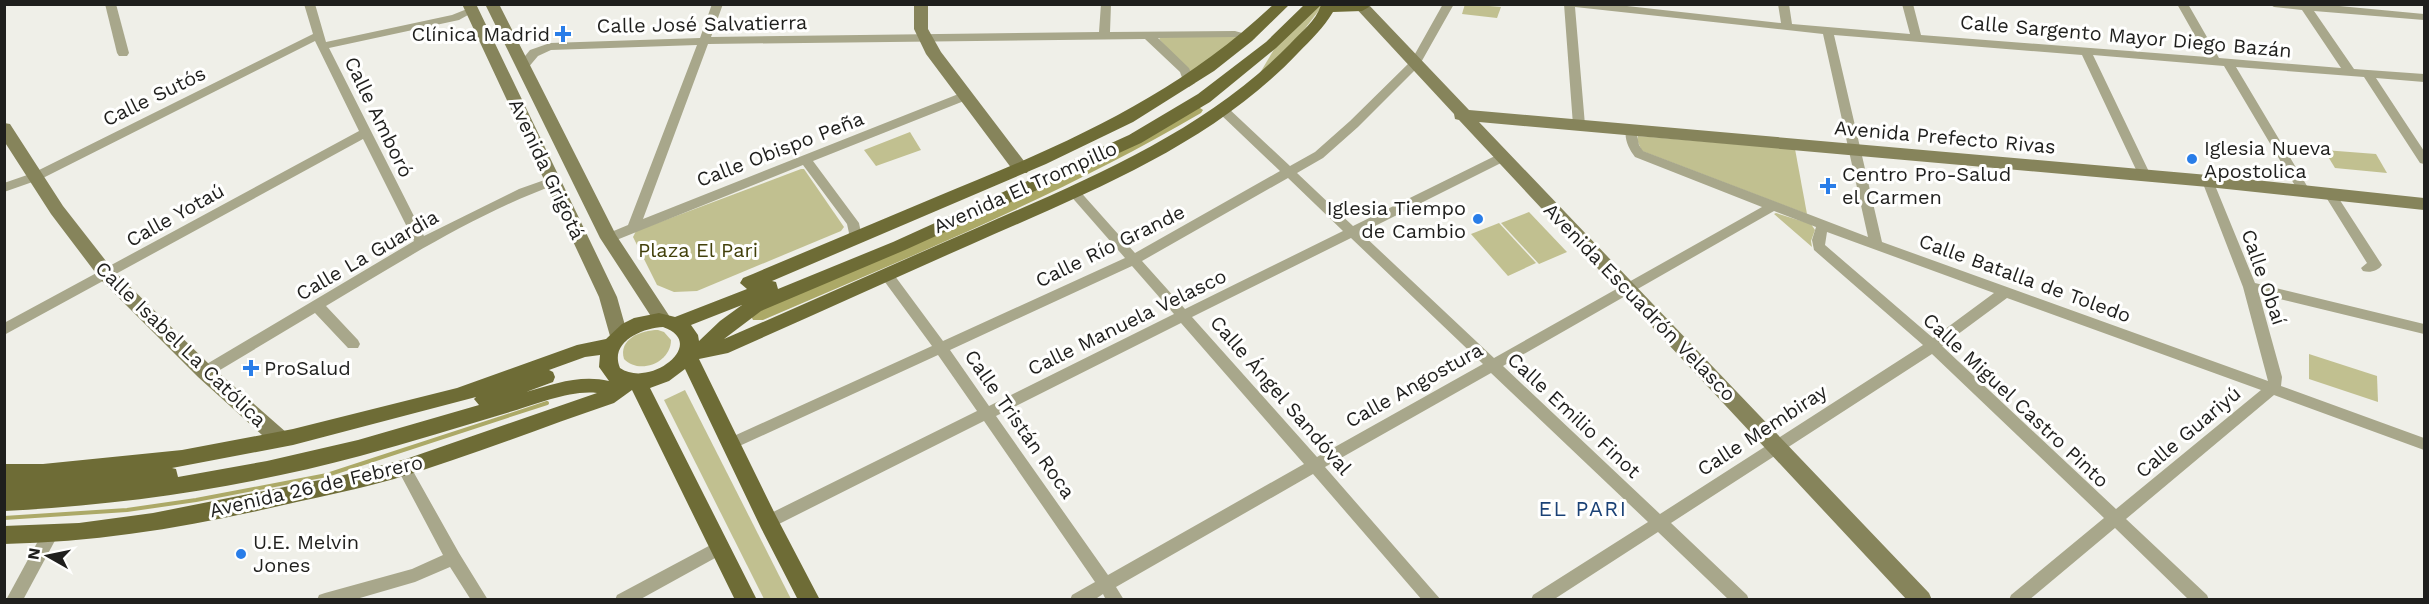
<svg xmlns="http://www.w3.org/2000/svg" width="2429" height="604" font-family="'Work Sans',sans-serif">
  <style>
    .green { fill: #c1c090 }
    .lines { fill: none; stroke-linecap: round; stroke-linejoin: round }
    .stream { stroke: #aca967; stroke-width: 4 }
    .canal { fill: #aca967; fill-rule: evenodd }
    .street { fill: #a8a78b; fill-rule: evenodd }
    .secondary { fill: #86845b; fill-rule: evenodd }
    .primary { fill: #6e6c36; fill-rule: evenodd }
    .poi-dot { fill: #297de8; stroke: #fffffe; stroke-width: 2 }
    .labels { text-anchor: middle; stroke-width: 6; stroke-linejoin: round; paint-order: stroke }
    .street-label { font-size: 20px; fill: #1f1f1d; stroke: #fffffe }
    .poi-label { font-size: 20px; fill: #1f1f1d; stroke: #fffffe; text-anchor: start }
    .park-label { font-size: 20px; fill: #42400b; stroke: #fffffe }
    .neighbourhood-label { font-size: 21px; letter-spacing: 1.5px; fill: #1a4175; stroke: #fffffe }
  </style>
  <rect width="100%" height="100%" fill="#efefe8"/>
  <g class="green">
    <polygon points="1465,4 1501,7 1497,18 1462,14"/>
    <polygon points="1320,5 1323,5 1297,39 1260,73 1276,46"/>
    <polygon points="1233,36 1238,38 1192,75 1159,39 1161,37"/>
    <polygon points="910,132 921,150 876,166 864,150"/>
    <polygon points="1638,136 1795,149 1807,214 1642,151 1637,140"/>
    <polygon points="2324,150 2376,154 2387,173 2335,168"/>
    <polygon points="801,169 804,169 844,227 841,231 697,291 674,292 657,285 633,237 636,231"/>
    <polygon points="1529,212 1567,252 1539,264 1501,223"/>
    <polygon points="1776,213 1811,224 1815,230 1811,241 1812,247 1774,214"/>
    <polygon points="1499,223 1536,263 1508,276 1471,234"/>
    <path d="M658,330L664,332L671,340C671,363 639,375 624,359C618,339 641,330 658,330Z"/>
    <polygon points="2309,354 2377,376 2378,402 2309,379"/>
    <polygon points="685,390 791,599 764,599 664,400"/>
  </g>
  <g class="lines">
    <polyline class="stream" points="4,518 127,510 196,500 327,475 547,403"/>
    <path class="canal" d="M1197,106L1203,110L1201,113C1061,195 912,256 763,320H753L751,316L753,312L1033,192L1088,165Z"/>
    <g class="street">
      <polygon points="105,4 116,4 129,53 127,56 119,56 117,53"/>
      <path d="M304,4H315L326,42L452,15L472,7L477,10L459,20L329,48L424,236L519,189L553,177L557,178L559,181L557,184C475,214 400,262 326,306L358,340L360,344L358,348H348L315,313L210,376H200L198,372L200,368L414,241L363,139L4,335V323L359,131L315,41L41,179L4,192V183L33,173L313,34Z"/>
      <polygon points="712,4 723,4 711,37 1099,32 1101,4 1111,4 1110,32 1235,31 1253,36 1255,38 1249,41 1235,37 1158,38 1189,68 1195,83 1189,87 1185,86 1180,72 1145,39 708,44 643,219 961,93 969,93 971,96 969,99 813,161 859,223 861,233 857,243 847,243 846,240 849,233 847,224 803,165 614,241 604,241 603,238 604,235 628,225 697,45 551,50 538,56 527,69 523,70 517,66 530,50 550,43 700,38"/>
      <path d="M1443,4H1454L1419,66L1358,127L1323,158L1297,173L1353,226L1499,154H1507L1509,157L1507,160L1361,233L1494,358L1762,207L1635,157C1628,148 1623,137 1627,126H1635L1639,145L1643,151L1868,237L1823,34L1575,7L1585,125L1579,129L1573,125L1564,4H1609L1781,23L1778,4H1789L1792,24L1910,34L1902,4H1913L1921,35L2207,57L2177,4H2188L2219,58L2341,68L2302,10L2274,7L2269,4H2318L2424,14V20L2314,11L2354,69L2424,74V82L2376,78L2424,151V164L2420,163L2364,77L2236,67L2310,191L2304,195L2300,194L2224,66L2093,55L2151,176L2145,180L2139,176L2082,55L1834,35L1882,242L2268,381L2243,287L2202,181L2204,178H2212L2255,283L2424,324V334L2259,294L2282,377L2281,386L2424,438V450L2274,395L2126,519L2207,595L2209,600H2189L2115,528L2029,600H2009L2011,595L2104,518L1932,354L1671,523L1747,595L1749,600H1729L1658,532L1553,600H1531L1533,595L1648,522L1491,373L1325,467L1441,600H1422L1313,474L1116,587L1124,600H1106L1103,594L1094,600H1070L1072,595L1095,582L984,421L773,527L768,529L763,527L760,522L763,517L977,411L938,355L735,448L730,450L725,448L723,444L725,440L932,346L882,278L880,275L882,272H892L943,341L1125,258L1069,194L1067,191L1069,188H1077L1135,253L1280,171L1219,113L1217,110L1219,107H1227L1290,166L1315,152L1350,121L1411,61ZM1288,178L1343,231L1185,309L1142,261ZM1774,211L1816,227L1812,240L1814,250L1923,345L1660,514L1503,366ZM1827,232L1994,293L1933,338L1825,245ZM1351,238L1483,364L1317,457L1192,317ZM1132,266L1174,314L989,406L950,350ZM2007,298L2261,390L2116,509L1942,346ZM1181,323L1304,464L1108,575L996,416Z"/>
      <path d="M2330,190L2334,191L2380,262L2382,265C2378,271 2370,273 2363,271L2361,268L2367,263L2324,194Z"/>
      <polygon points="404,462 409,464 459,553 488,600 471,600 450,567 415,582 353,600 317,600 319,595 325,593 412,569 443,555 397,468 399,464"/>
      <polygon points="50,528 56,530 58,535 23,600 6,600 44,530"/>
      <polygon points="720,540 726,542 728,547 726,552 639,600 615,600 617,595"/>
    </g>
    <g class="secondary">
      <polygon points="462,4 476,4 617,297 628,336 626,341 619,343 612,341 610,336 599,297"/>
      <polygon points="485,4 499,4 616,235 668,314 671,319 668,324 662,326 656,324 600,238"/>
      <polygon points="914,4 928,4 928,29 941,52 1027,165 1029,169 1027,173 1015,173 926,54 914,29"/>
      <polygon points="1352,4 1368,4 1469,110 2208,175 2424,198 2424,210 2208,187 1479,122 1929,593 1932,600 1907,600 1459,120 1455,119 1454,114"/>
      <polygon points="4,123 10,124 63,206 113,270 212,367 287,433 290,439 287,445 280,447 273,445 198,377 101,280 51,214 4,141"/>
    </g>
    <path class="primary" d="M1274,4H1290L1252,41L1214,71L1133,122L1046,164L772,281L776,282L778,289L893,242L1129,135L1198,94L1266,42L1305,4H1368L1369,7L1362,11L1333,12C1324,27 1311,40 1298,53C1210,146 1087,193 972,244C890,280 809,317 728,353L699,359L776,516L820,600H798L761,528L685,369L669,381L650,388L757,600H735L632,390L614,403C540,428 468,457 394,479C359,489 323,496 288,504C194,526 101,542 4,544V526L79,523L153,513L340,476L406,459L597,393C570,390 538,404 513,411C462,426 411,442 360,456C244,487 124,505 4,511V480H32H4V464H43L182,450L293,429L457,388L577,345L606,339L622,324L634,318L659,313L675,317L747,289L740,283L743,278C807,251 872,224 936,197C1063,145 1172,100 1274,4ZM1321,5C1316,21 1301,32 1290,44C1204,132 1090,178 979,227C894,264 809,302 724,339L761,311L905,250L1141,143L1210,102L1276,48ZM742,305L720,321L699,341L698,335L691,325ZM663,327C709,343 650,389 620,368C609,342 642,328 663,327ZM600,355L599,367L609,381C581,374 553,384 526,392L553,382L555,377L553,372L549,370L585,357ZM476,397L474,399L479,405L358,440L267,461L178,477L176,469L172,468L293,445Z"/>
  </g>
  <g class="poi-dot">
    <path d="M560 25h6v6h6v6h-6v6h-6v-6h-6v-6h6z"/>
    <circle cx="2192" cy="159" r="6"/>
    <path d="M1825 177h6v6h6v6h-6v6h-6v-6h-6v-6h6z"/>
    <circle cx="1478" cy="219" r="6"/>
    <path d="M248 359h6v6h6v6h-6v6h-6v-6h-6v-6h6z"/>
    <circle cx="241" cy="554" r="6"/>
  </g>
  <g class="labels">
    <g class="street-label">
      <text transform="translate(702 24) rotate(-1)" y="7">Calle José Salvatierra</text>
      <text transform="translate(2126 36) rotate(5)" y="7">Calle Sargento Mayor Diego Bazán</text>
      <text transform="translate(154 96) rotate(-26)" y="7">Calle Sutós</text>
      <text transform="translate(379 117) rotate(64)" y="7">Calle Amboró</text>
      <text transform="translate(1945 137) rotate(5)" y="7">Avenida Prefecto Rivas</text>
      <text transform="translate(780 149) rotate(-21)" y="7">Calle Obispo Peña</text>
      <text transform="translate(547 169) rotate(65)" y="7">Avenida Grigotá</text>
      <text transform="translate(1025 187) rotate(-24)" y="7">Avenida El Trompillo</text>
      <text transform="translate(175 215) rotate(-29)" y="7">Calle Yotaú</text>
      <text transform="translate(1110 246) rotate(-26)" y="7">Calle Río Grande</text>
      <text transform="translate(367 255) rotate(-30)" y="7">Calle La Guardia</text>
      <text transform="translate(2264 277) rotate(71)" y="7">Calle Obaí</text>
      <text transform="translate(2025 278) rotate(20)" y="7">Calle Batalla de Toledo</text>
      <text transform="translate(1640 302) rotate(46)" y="7">Avenida Escuadrón Velasco</text>
      <text transform="translate(1127 322) rotate(-26)" y="7">Calle Manuela Velasco</text>
      <text transform="translate(181 344) rotate(44)" y="7">Calle Isabel La Católica</text>
      <text transform="translate(1414 385) rotate(-29)" y="7">Calle Angostura</text>
      <text transform="translate(1281 395) rotate(49)" y="7">Calle Ángel Sandóval</text>
      <text transform="translate(2016 400) rotate(43)" y="7">Calle Miguel Castro Pinto</text>
      <text transform="translate(1574 415) rotate(43)" y="7">Calle Emilio Finot</text>
      <text transform="translate(1020 424) rotate(55)" y="7">Calle Tristán Roca</text>
      <text transform="translate(1762 430) rotate(-33)" y="7">Calle Membiray</text>
      <text transform="translate(2188 432) rotate(-40)" y="7">Calle Guariyú</text>
      <text transform="translate(316 486) rotate(-13)" y="7">Avenida 26 de Febrero</text>
    </g>
    <g class="poi-label">
      <text x="550" y="41" text-anchor="end">Clínica Madrid</text>
      <text x="2204" y="155">Iglesia Nueva<tspan x="2204" dy="23">Apostolica</tspan></text>
      <text x="1842" y="181">Centro Pro-Salud<tspan x="1842" dy="23">el Carmen</tspan></text>
      <text x="1466" y="215" text-anchor="end">Iglesia Tiempo<tspan x="1466" dy="23">de Cambio</tspan></text>
      <text x="264" y="375">ProSalud</text>
      <text x="253" y="549">U.E. Melvin<tspan x="253" dy="23">Jones</tspan></text>
    </g>
    <g class="park-label">
      <text x="698" y="257">Plaza El Pari</text>
    </g>
    <g class="neighbourhood-label">
      <text x="1583" y="516">EL PARI</text>
    </g>
  </g>
  <rect width="2429" height="604" fill="none" stroke="#1f1f1d" stroke-width="12"/>
  <g transform="translate(48 556) rotate(279)" stroke="#fffffe" stroke-width="4.5" paint-order="stroke">
  <path d="M0-4.5L10 22L0 15L-10 22Z" fill="#1f1f1d"/>
  <text y="-9" font-size="16" font-weight="bold" text-anchor="middle" fill="#1f1f1d">N</text>
  </g>
</svg>
